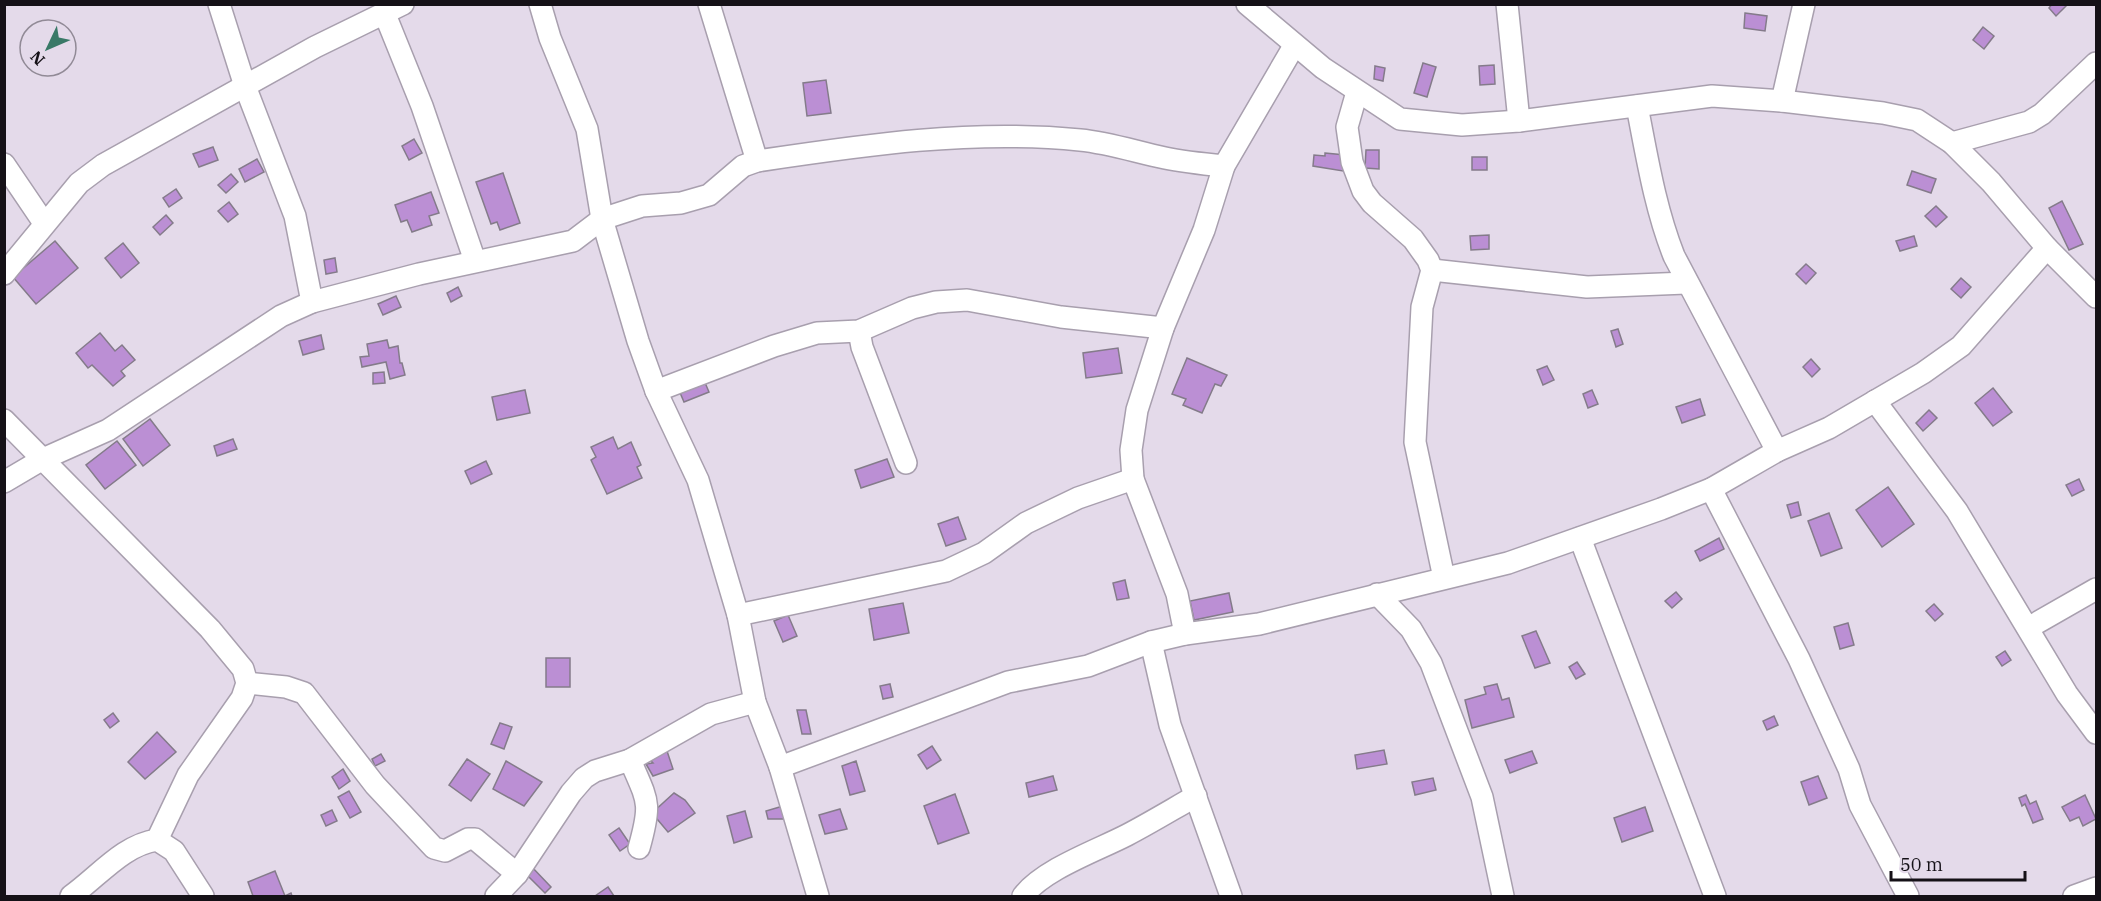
<svg xmlns="http://www.w3.org/2000/svg" width="2101" height="901" font-family="'IBM Plex Serif',serif">
  <style>
    .building { fill: #bb8fd4; stroke: #847b8a; stroke-width: 1.5 }
    .lines { fill: none; stroke-linecap: round; stroke-linejoin: round }
    .street-casing { stroke: #a89fae; stroke-width: 24 }
    .street { stroke: #fff; stroke-width: 21 }
  </style>
  <rect width="100%" height="100%" fill="#e4daea"/>
  <g class="building">
    <polygon points="2052,4 2064,4 2066,6 2056,16 2049,8"/>
    <polygon points="1745,13 1767,16 1765,31 1744,28"/>
    <polygon points="1983,27 1994,36 1984,49 1973,40"/>
    <polygon points="1423,63 1436,67 1427,97 1414,93"/>
    <polygon points="1494,65 1495,84 1480,85 1479,66"/>
    <polygon points="1375,66 1385,68 1383,81 1374,79"/>
    <polygon points="826,80 831,113 807,116 803,83"/>
    <polygon points="414,139 422,153 409,160 402,146"/>
    <polygon points="213,147 218,160 199,167 193,154"/>
    <polygon points="1366,150 1379,150 1379,169 1365,168"/>
    <polygon points="1325,153 1345,155 1343,171 1313,166 1314,155 1325,156"/>
    <rect x="1472" y="157" width="15" height="13"/>
    <polygon points="257,159 264,172 245,182 239,169"/>
    <polygon points="1912,171 1936,179 1931,193 1907,185"/>
    <polygon points="503,173 520,223 500,230 497,222 491,224 476,182"/>
    <polygon points="231,174 238,182 226,193 218,185"/>
    <polygon points="176,189 182,198 169,207 163,198"/>
    <polygon points="431,192 439,213 429,216 432,225 412,232 407,220 401,222 395,205"/>
    <polygon points="2062,201 2083,244 2069,250 2049,208"/>
    <polygon points="229,202 238,214 228,222 218,211"/>
    <polygon points="1936,206 1947,217 1936,227 1925,216"/>
    <polygon points="166,215 173,223 160,235 153,227"/>
    <polygon points="1489,235 1489,249 1471,250 1470,236"/>
    <polygon points="1914,236 1917,246 1900,251 1896,241"/>
    <polygon points="55,241 78,268 36,304 13,277"/>
    <polygon points="123,243 139,263 121,278 105,258"/>
    <polygon points="335,258 337,272 326,274 324,260"/>
    <polygon points="1806,264 1816,273 1806,284 1796,274"/>
    <polygon points="1961,278 1971,287 1961,298 1951,289"/>
    <polygon points="458,287 462,296 451,302 447,293"/>
    <polygon points="396,296 401,307 383,315 378,304"/>
    <polygon points="1618,329 1623,344 1616,347 1611,331"/>
    <polygon points="100,333 115,351 122,345 135,360 121,371 125,376 113,386 92,365 88,368 76,353"/>
    <polygon points="321,335 324,349 303,355 299,341"/>
    <polygon points="387,340 389,348 398,346 400,363 402,363 405,375 390,379 386,362 362,367 360,357 369,356 367,344"/>
    <polygon points="1118,348 1122,373 1086,378 1083,353"/>
    <polygon points="1187,358 1227,375 1221,386 1215,384 1202,413 1183,405 1186,399 1172,394"/>
    <polygon points="1811,359 1820,369 1812,377 1803,367"/>
    <polygon points="1547,366 1554,380 1543,385 1537,370"/>
    <polygon points="384,372 385,383 373,384 373,373"/>
    <polygon points="703,378 709,392 684,402 678,388"/>
    <polygon points="1993,388 2012,412 1993,426 1975,403"/>
    <polygon points="525,390 530,413 497,420 492,397"/>
    <polygon points="1592,390 1598,404 1588,408 1583,394"/>
    <polygon points="1700,399 1705,415 1682,423 1676,407"/>
    <polygon points="1929,410 1937,418 1923,431 1916,423"/>
    <polygon points="150,419 170,445 143,466 123,439"/>
    <polygon points="613,437 618,449 631,442 641,465 637,467 642,478 607,494 591,460 596,457 591,447"/>
    <polygon points="233,439 237,449 217,456 214,446"/>
    <polygon points="117,441 136,465 105,489 86,465"/>
    <polygon points="887,459 894,477 861,488 855,470"/>
    <polygon points="486,461 492,474 471,484 465,471"/>
    <polygon points="2079,479 2084,490 2072,496 2066,485"/>
    <polygon points="1888,487 1914,524 1882,547 1856,510"/>
    <polygon points="1798,502 1801,515 1791,518 1787,505"/>
    <polygon points="1829,513 1842,548 1821,556 1808,521"/>
    <polygon points="958,517 966,539 946,546 938,524"/>
    <polygon points="1719,538 1724,549 1700,561 1695,551"/>
    <polygon points="1125,580 1129,598 1117,600 1113,583"/>
    <polygon points="1676,592 1682,599 1672,608 1665,601"/>
    <polygon points="1229,593 1233,612 1194,620 1190,601"/>
    <polygon points="903,603 909,633 874,640 869,609"/>
    <polygon points="1934,604 1943,614 1935,621 1926,611"/>
    <polygon points="788,615 797,636 783,642 774,621"/>
    <polygon points="1848,623 1854,645 1840,649 1834,627"/>
    <polygon points="1536,631 1550,663 1535,668 1522,636"/>
    <polygon points="2005,651 2011,660 2002,666 1996,657"/>
    <rect x="546" y="658" width="24" height="29"/>
    <polygon points="1577,662 1585,674 1576,679 1569,667"/>
    <polygon points="890,684 893,697 883,699 880,686"/>
    <polygon points="1497,684 1502,700 1509,698 1514,717 1472,728 1465,700 1486,694 1484,687"/>
    <polygon points="797,710 806,710 811,734 802,734"/>
    <polygon points="113,713 119,721 110,728 104,720"/>
    <polygon points="1774,716 1778,725 1767,730 1763,721"/>
    <polygon points="500,723 512,727 504,749 491,744"/>
    <polygon points="157,732 176,752 145,779 128,762"/>
    <polygon points="932,746 941,760 927,769 918,755"/>
    <polygon points="1384,750 1387,764 1357,769 1355,755"/>
    <polygon points="667,751 673,769 653,776 646,764 653,763 647,757 651,752"/>
    <polygon points="1532,751 1537,763 1510,773 1505,760"/>
    <polygon points="381,754 385,761 375,766 372,759"/>
    <polygon points="467,759 490,774 471,801 449,785"/>
    <polygon points="506,761 542,782 524,806 493,789"/>
    <polygon points="856,761 865,791 850,795 842,766"/>
    <polygon points="343,769 350,781 339,789 332,777"/>
    <polygon points="1053,776 1057,790 1029,797 1026,783"/>
    <polygon points="1818,776 1827,798 1809,805 1801,782"/>
    <polygon points="1433,778 1436,790 1415,795 1412,782"/>
    <polygon points="349,791 361,812 350,818 338,797"/>
    <polygon points="674,793 685,800 695,813 668,832 652,813"/>
    <polygon points="955,794 969,833 938,844 924,806"/>
    <polygon points="2026,795 2030,804 2036,801 2043,819 2033,823 2025,804 2022,806 2019,798"/>
    <polygon points="2085,795 2096,819 2083,826 2079,817 2070,821 2062,807"/>
    <polygon points="783,806 785,819 768,819 766,811"/>
    <polygon points="1645,807 1653,831 1622,842 1614,818"/>
    <polygon points="840,809 847,829 825,834 819,815"/>
    <polygon points="332,810 337,821 326,826 321,815"/>
    <polygon points="745,811 752,837 734,843 727,816"/>
    <polygon points="619,828 630,844 620,851 609,835"/>
    <polygon points="530,865 551,887 545,893 523,871"/>
    <polygon points="275,871 285,896 291,893 292,896 253,896 248,882"/>
    <polygon points="608,887 614,896 595,896"/>
  </g>
  <g class="lines">
    <defs>
      <g id="street">
        <polyline points="219,4 245,86 295,216 312,302"/>
        <polyline points="540,4 550,38 587,129 602,219 638,341 656,391 698,480 738,615 755,702 780,767 818,896"/>
        <polyline points="709,4 757,161"/>
        <polyline points="1247,4 1323,68 1400,119 1462,125 1519,121 1712,96 1782,101 1883,113 1917,120 1952,143 1991,182 2047,248 2096,297"/>
        <polyline points="1507,4 1519,121"/>
        <polyline points="384,12 422,106 475,261"/>
        <polyline points="1357,92 1347,127 1352,162 1363,191 1372,203 1413,239 1428,260 1432,270 1422,307 1415,442 1444,578"/>
        <polyline points="1782,101 1804,4"/>
        <path d="M1637,106C1647,157 1655,208 1674,256L1777,451"/>
        <polyline points="1952,143 2029,122 2042,114 2096,63"/>
        <polyline points="4,164 44,223"/>
        <polyline points="1432,270 1587,287 1686,283"/>
        <polyline points="4,274 79,183 103,165 315,47 403,4"/>
        <polyline points="859,331 862,347 906,463"/>
        <polyline points="656,391 774,346 817,333 859,331 912,308 936,302 967,300 1061,317 1163,328"/>
        <polyline points="1875,401 1957,511 2067,694 2096,733"/>
        <polyline points="4,420 210,629 243,669 247,683 242,698 188,775 157,840"/>
        <path d="M4,482L43,459L108,430L281,316L312,302L419,274L573,241L602,219L642,206L681,203L709,195L743,166L757,161C864,145 972,129 1080,140C1110,143 1136,152 1165,158C1184,162 1204,164 1224,166"/>
        <polyline points="1711,489 1799,659 1849,769 1860,805 1908,896"/>
        <polyline points="1580,538 1715,896"/>
        <polyline points="1377,594 1411,629 1431,663 1482,797 1503,896"/>
        <polyline points="738,615 946,571 984,553 1026,523 1078,498 1133,479"/>
        <polyline points="2028,628 2096,589"/>
        <polyline points="1185,634 1177,594 1133,479 1131,450 1137,410 1163,328 1204,230 1224,166 1294,46"/>
        <polyline points="1151,642 1170,725 1231,896"/>
        <polyline points="247,683 286,687 304,693 375,785 434,848 445,851 468,839 475,839 517,874"/>
        <path d="M630,760C648,802 652,802 639,848"/>
        <polyline points="780,767 1008,682 1088,666 1151,642 1185,634 1259,624 1508,563 1661,509 1711,489 1777,451 1829,428 1923,373 1961,346 2047,248"/>
        <path d="M71,896C99,876 123,845 157,840L174,851L203,896"/>
        <polyline points="496,896 517,874 571,793 584,778 595,771 630,760 711,714 755,702"/>
        <path d="M1023,896C1044,869 1096,851 1127,835C1150,823 1173,809 1196,796"/>
        <polyline points="2074,896 2096,888"/>
      </g>
    </defs>
    <use href="#street" class="street-casing"/>
    <use href="#street" class="street"/>
  </g>
  <rect width="2101" height="901" fill="none" stroke="#151117" stroke-width="12"/>
  <g transform="translate(48 48) rotate(226)"><circle r="28" fill="#e4daea" stroke="#918a96" stroke-width="1.5"/>
  <path d="M0-4.5L10 22L0 15L-10 22Z" fill="#397967"/>
  <text y="-9" font-size="16" font-weight="bold" text-anchor="middle" fill="#151117">N</text>
  </g>
  <path d="M1891 871v9h134v-9" fill="none" stroke="#151117" stroke-width="3"/>
  <text x="1900" y="871" font-size="18" fill="#151117" stroke="#e4daea" stroke-width="4.5" paint-order="stroke">50 m</text>
</svg>
